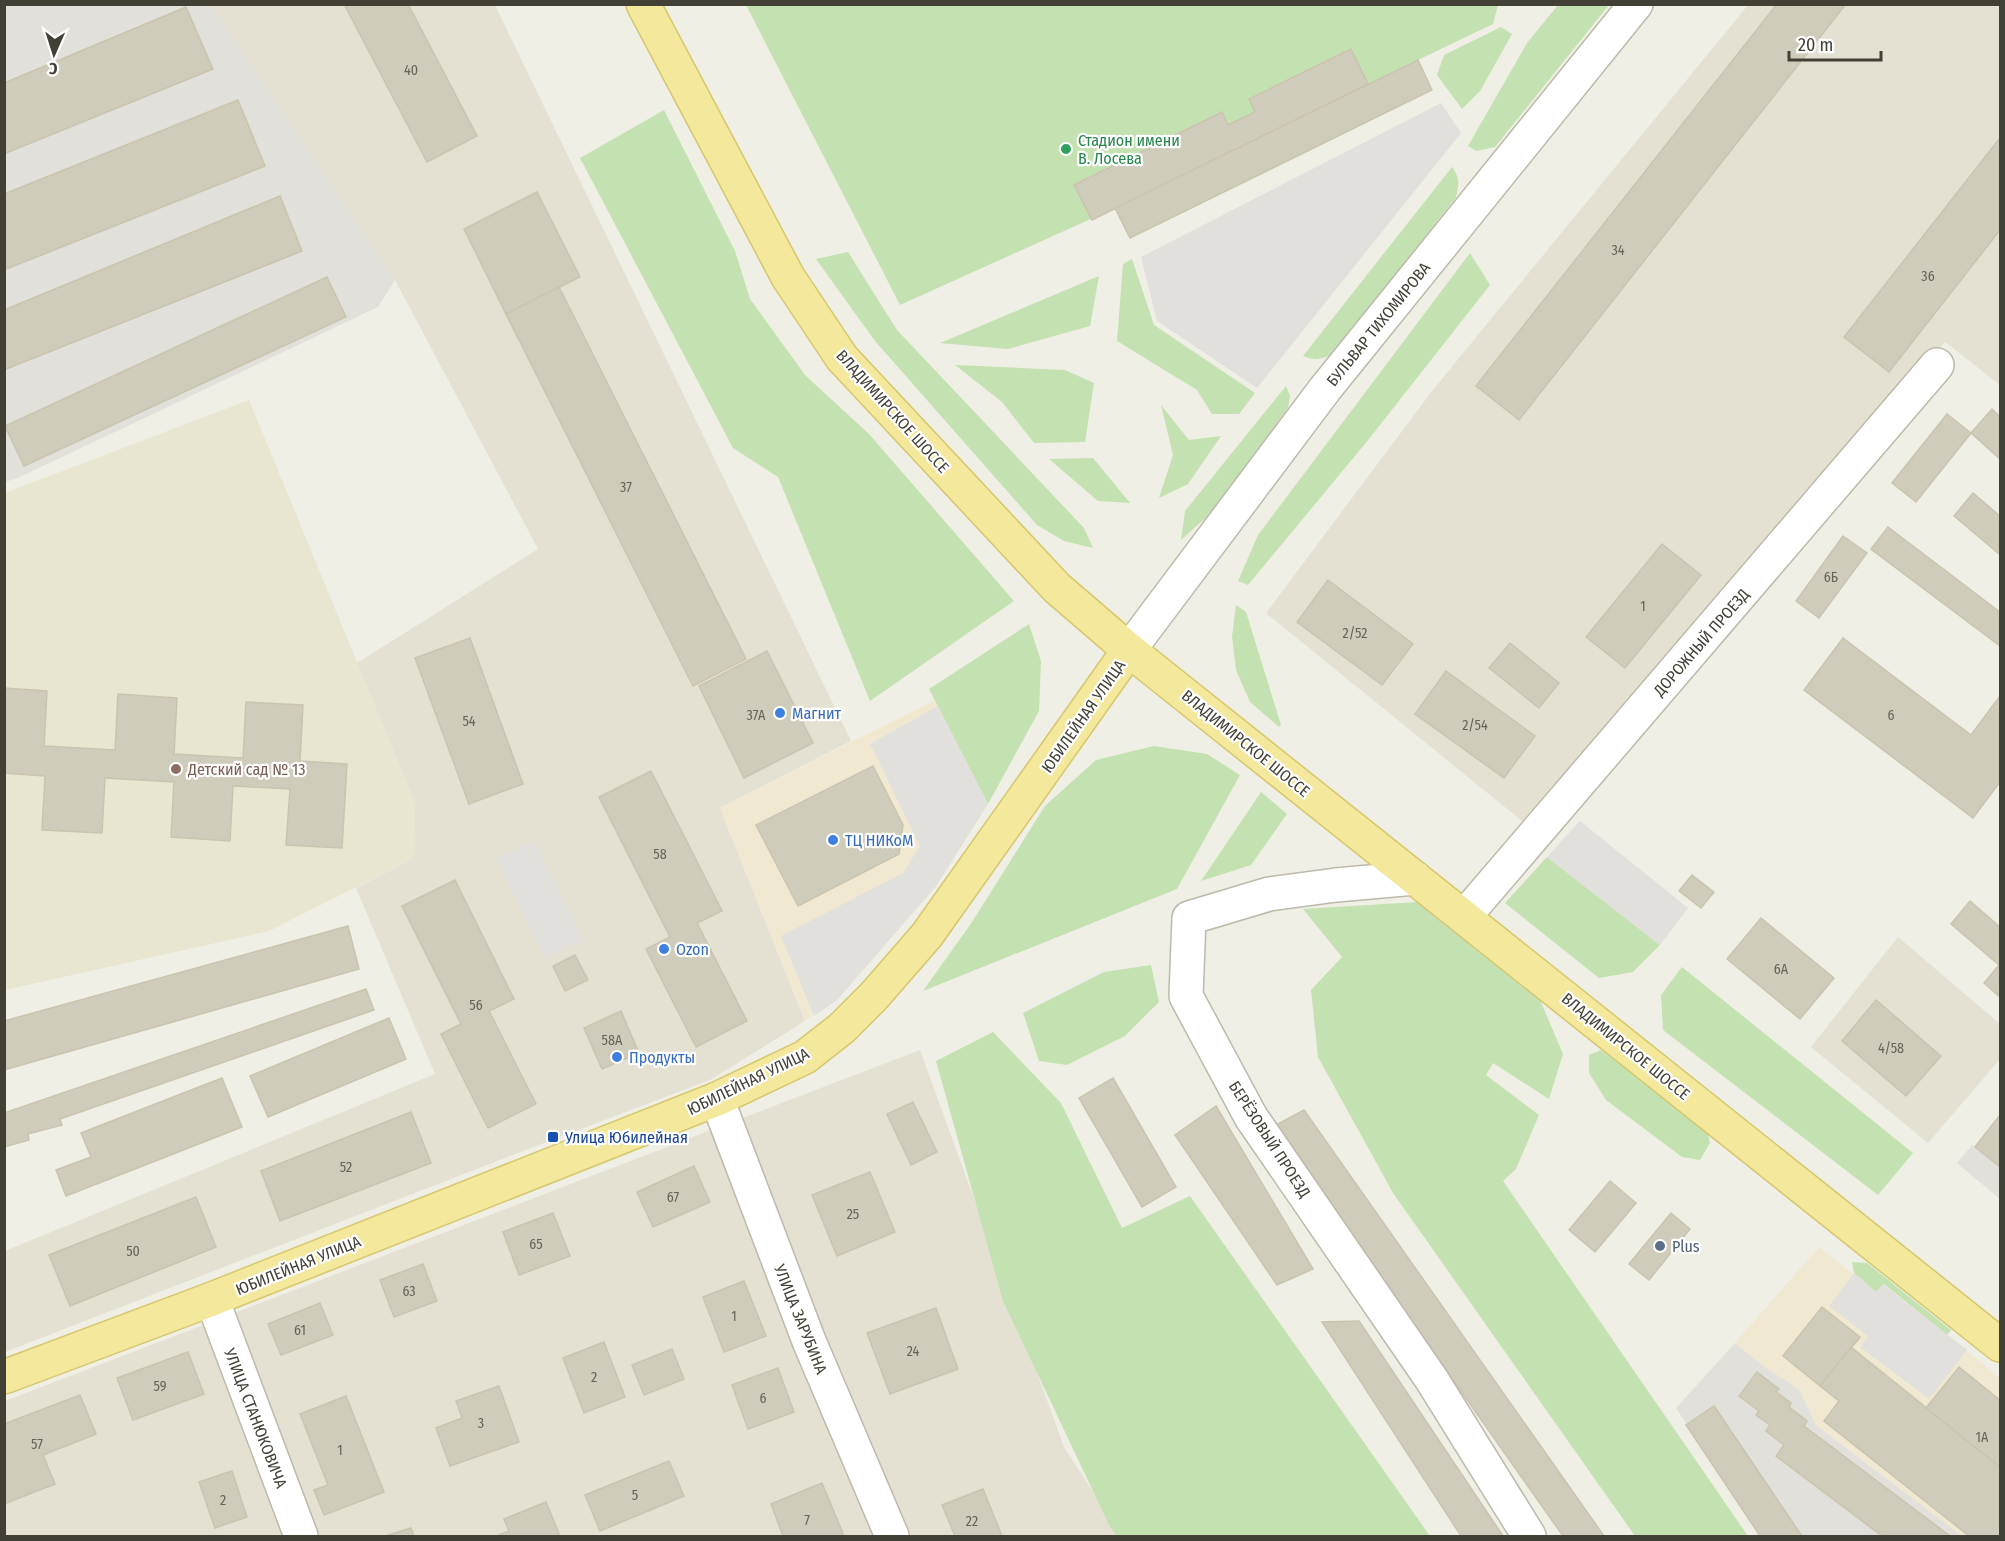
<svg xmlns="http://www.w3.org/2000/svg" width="2005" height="1541" font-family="'Fira Sans Condensed',sans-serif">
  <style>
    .residential { fill: #e4e1d3 }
    .commercial { fill: #f0e8d1 }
    .industrial { fill: #e2e0da }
    .education { fill: #e8e5d0 }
    .green { fill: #c4e1b1 }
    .parking { fill: #e1e0dc }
    .building { fill: #d0ccbb; stroke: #cac4af; stroke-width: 1.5 }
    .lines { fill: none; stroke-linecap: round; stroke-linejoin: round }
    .minor-casing { stroke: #bdbaab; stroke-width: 36 }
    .major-casing { stroke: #d6c76d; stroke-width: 36 }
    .minor { stroke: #fff; stroke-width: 33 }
    .major { stroke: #f3e89b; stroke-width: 33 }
    .leisure-dot { fill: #2e9e5b; stroke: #fff; stroke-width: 2 }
    .shop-dot { fill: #3f7fe0; stroke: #fff; stroke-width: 2 }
    .education-dot { fill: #8d6e63; stroke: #fff; stroke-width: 2 }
    .transit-dot { fill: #1a4fb4; stroke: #fff; stroke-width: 2 }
    .service-dot { fill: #5c6f8a; stroke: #fff; stroke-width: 2 }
    .labels { text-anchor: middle; stroke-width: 4.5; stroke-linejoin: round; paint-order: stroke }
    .number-label { font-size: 14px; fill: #666256 }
    .leisure-label { font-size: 16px; fill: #27864d; stroke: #fff; text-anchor: start }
    .street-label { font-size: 16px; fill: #423f35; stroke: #fff }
    .shop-label { font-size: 16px; fill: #366cbe; stroke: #fff; text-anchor: start }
    .education-label { font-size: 16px; fill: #785e54; stroke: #fff; text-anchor: start }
    .transit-label { font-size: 16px; fill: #164399; stroke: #fff; text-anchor: start }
    .service-label { font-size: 16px; fill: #4e5e75; stroke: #fff; text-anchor: start }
  </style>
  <rect width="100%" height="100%" fill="#f0efe5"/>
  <g class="residential">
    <polygon points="210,5 495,5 851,741 720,808 805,1021 710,1080 505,1158 5,1352 5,1251 435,1074 356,888 414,858 415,803 357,663 538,549 395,280"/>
    <polygon points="1748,5 2000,5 2000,385 1945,342 1522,821 1266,613 1432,391"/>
    <polygon points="1898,937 2000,1024 2000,1059 1928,1143 1811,1047"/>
    <polygon points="920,1050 1064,1447 1122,1536 5,1536 5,1401"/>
  </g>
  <g class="commercial">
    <polygon points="935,700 988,804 936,886 837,1000 805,1021 720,808"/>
    <polygon points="1819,1247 1876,1292 1947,1335 2000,1378 2000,1536 1962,1536 1816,1425 1799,1389 1763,1366 1735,1343"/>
  </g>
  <g class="industrial">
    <polygon points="4,5 210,5 395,280 378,307 20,477 5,482"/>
    <polygon points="2000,1115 2000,1199 1957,1163 1972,1145 1975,1146"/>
    <polygon points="1735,1343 1763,1366 1799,1389 1816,1425 1962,1536 1760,1536 1676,1408"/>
  </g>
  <polygon class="education" points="249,400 415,803 414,858 269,931 5,990 5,493"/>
  <g class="green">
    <polygon points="746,5 1498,5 1493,24 1418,60 1432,90 1130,238 1115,208 900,305"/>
    <polygon points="1558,5 1609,5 1495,147 1476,151 1468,146 1527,43"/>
    <polygon points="1501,27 1512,34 1480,91 1462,109 1437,75 1444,55"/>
    <polygon points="664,110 735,251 750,299 805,375 869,434 1014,601 870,701 778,477 733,448 580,158"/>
    <path d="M1452,167C1460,178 1459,185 1456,197L1334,354C1322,359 1315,361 1303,356Z"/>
    <polygon points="848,252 897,330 1084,528 1093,548 1064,541 1037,525 875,341 816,259"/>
    <polygon points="1470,253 1490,285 1369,439 1248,585 1238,581 1258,535"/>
    <polygon points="1132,259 1154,325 1255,393 1239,414 1212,414 1197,390 1117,341 1123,264"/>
    <polygon points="1099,276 1090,326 1008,349 940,343"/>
    <polygon points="955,365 1065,370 1094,383 1085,442 1034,443 1002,402"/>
    <polygon points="1286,386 1290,396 1288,408 1210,514 1181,540 1185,511"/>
    <polygon points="1161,405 1189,440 1221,436 1188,484 1159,498 1173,455"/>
    <polygon points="1093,458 1130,503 1098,501 1049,459"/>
    <polygon points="1236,605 1246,612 1281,725 1279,727 1250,702 1236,670 1232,637"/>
    <polygon points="1029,624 1041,661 1039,711 988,804 929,689"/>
    <polygon points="1154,746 1207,754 1240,775 1177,889 923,991 972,922 1045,806 1096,760"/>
    <polygon points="1261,792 1287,814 1251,865 1201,881"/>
    <polygon points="1547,857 1660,945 1633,972 1599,978 1505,903"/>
    <polygon points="1417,902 1538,995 1563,1054 1549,1099 1493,1063 1486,1075 1539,1115 1516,1169 1503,1181 1748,1536 1635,1536 1393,1193 1318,1057 1311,990 1342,957 1303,909"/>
    <polygon points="1151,965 1159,1002 1125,1036 1067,1065 1039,1061 1023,1013 1104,972"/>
    <polygon points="1682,967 1913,1153 1878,1195 1663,1030 1661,995"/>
    <polygon points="993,1032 1061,1103 1122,1228 1190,1196 1430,1536 1117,1536 1110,1527 1003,1301 936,1061"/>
    <polygon points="1601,1050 1707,1131 1710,1143 1700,1160 1682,1157 1606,1100 1589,1073 1589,1055"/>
    <polygon points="1852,1262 1867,1263 1951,1330 1947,1335 1884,1284 1876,1292 1854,1273"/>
  </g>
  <g class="parking">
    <polygon points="1441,103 1461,133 1257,388 1157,321 1141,257"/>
    <polygon points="938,706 988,804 936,886 837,1000 814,1016 781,936 903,873 920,846 870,744"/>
    <polygon points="1580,821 1688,908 1660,945 1547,857"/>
    <polygon points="534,841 583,940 545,959 497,859"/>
    <polygon points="1854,1273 1876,1292 1883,1284 1967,1350 1929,1399 1860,1347 1868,1336 1829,1306"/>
  </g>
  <g class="building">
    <polygon points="344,4 408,4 477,136 427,162"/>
    <polygon points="1777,4 1846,4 1519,420 1476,386"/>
    <polygon points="186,7 213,69 4,154 4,83"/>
    <polygon points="1351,49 1368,84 1092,220 1074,185 1222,112 1228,125 1255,112 1249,99"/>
    <polygon points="1418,60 1432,90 1130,238 1115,208"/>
    <polygon points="238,100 265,166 4,270 4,194"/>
    <polygon points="2000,138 2000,230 1889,372 1844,337"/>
    <polygon points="537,192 580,277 506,314 464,229"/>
    <polygon points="280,196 302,251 4,370 4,310"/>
    <polygon points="327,277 346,317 24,466 5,426"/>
    <polygon points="559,287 746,659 693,686 506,314"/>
    <polygon points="1992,409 2000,417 2000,459 1971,433"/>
    <polygon points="1947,414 1971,433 1916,502 1892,483"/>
    <polygon points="1973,493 2000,516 1999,554 1954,516"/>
    <polygon points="1888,527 2000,612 2000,646 1871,549"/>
    <polygon points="1843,536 1867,553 1819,618 1796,601"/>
    <polygon points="1662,544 1701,575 1625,668 1586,637"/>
    <polygon points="1328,580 1413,644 1382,685 1297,622"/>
    <polygon points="470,638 523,784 469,804 415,658"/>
    <polygon points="1843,638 1971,735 2000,696 2000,782 1973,818 1804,690"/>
    <polygon points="1510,643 1559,683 1539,708 1489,668"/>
    <polygon points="767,651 813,743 744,778 699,686"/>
    <polygon points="1446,671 1535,736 1504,778 1415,714"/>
    <polygon points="4,688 47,691 44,746 115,750 118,694 177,698 174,754 243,758 246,702 303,705 300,761 347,764 342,848 286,845 290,789 233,786 230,841 171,837 174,782 105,778 102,833 42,830 45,776 4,773"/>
    <polygon points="873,766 903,825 899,854 798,906 756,825"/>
    <polygon points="651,771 722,911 697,923 747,1021 696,1047 646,949 670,937 599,797"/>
    <polygon points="1692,875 1714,892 1701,908 1679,891"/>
    <polygon points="455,880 514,999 489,1011 536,1104 488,1128 441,1034 461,1024 402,906"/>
    <polygon points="1970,901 2000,927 2000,997 1984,983 1999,965 1951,924"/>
    <polygon points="1761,918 1834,978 1800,1019 1727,959"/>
    <polygon points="348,926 359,969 4,1070 4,1021"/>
    <polygon points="575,955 588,980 565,991 553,966"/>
    <polygon points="366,989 374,1010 60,1119 62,1125 28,1134 29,1140 4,1147 4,1113"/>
    <polygon points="1876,1000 1941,1056 1906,1096 1842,1041"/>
    <polygon points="621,1011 639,1053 602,1069 584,1028"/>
    <polygon points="389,1018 406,1059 268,1117 250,1076"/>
    <polygon points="222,1078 242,1127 66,1196 56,1170 91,1157 81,1133"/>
    <polygon points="1113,1078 1176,1187 1142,1207 1079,1098"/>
    <polygon points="913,1102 937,1152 911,1165 887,1114"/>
    <polygon points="1216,1106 1313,1269 1277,1285 1175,1135"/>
    <polygon points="1304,1110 1604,1536 1563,1536 1274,1126"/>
    <polygon points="411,1112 431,1163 280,1221 261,1171"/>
    <polygon points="2000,1115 2000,1167 1975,1147"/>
    <polygon points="694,1166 710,1202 653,1227 637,1192"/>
    <polygon points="870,1172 895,1232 837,1256 812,1195"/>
    <polygon points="1610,1181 1636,1203 1595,1252 1569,1230"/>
    <polygon points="196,1197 216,1247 70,1306 49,1255"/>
    <polygon points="553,1213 570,1256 519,1275 503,1232"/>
    <polygon points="1671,1213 1690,1229 1649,1280 1629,1264"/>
    <polygon points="423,1264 437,1301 394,1317 380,1280"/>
    <polygon points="744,1281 766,1336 724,1352 703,1297"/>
    <polygon points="320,1303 333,1335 281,1355 268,1324"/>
    <polygon points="1822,1307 1860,1337 1820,1386 1783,1356"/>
    <polygon points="936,1308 958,1369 890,1394 867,1333"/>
    <polygon points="1359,1321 1503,1536 1461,1536 1322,1322"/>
    <polygon points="604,1342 625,1397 584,1413 563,1358"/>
    <polygon points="1851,1347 2000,1467 2000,1536 1969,1536 1824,1421 1839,1401 1820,1386"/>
    <polygon points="672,1349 684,1379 644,1395 632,1365"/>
    <polygon points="188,1352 204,1394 133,1420 117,1378"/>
    <polygon points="1959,1367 2000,1400 2000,1467 1926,1408"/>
    <polygon points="778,1368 794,1412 748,1429 732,1385"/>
    <polygon points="1757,1372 1779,1389 1776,1392 1791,1403 1789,1407 1807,1421 1804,1426 1950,1536 1882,1536 1776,1456 1784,1445 1766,1431 1770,1425 1756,1415 1759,1411 1739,1396"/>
    <polygon points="499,1386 519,1442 450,1466 436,1428 462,1418 456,1401"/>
    <polygon points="80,1395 96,1434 43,1455 55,1484 4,1504 4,1424"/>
    <polygon points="346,1396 384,1492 324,1515 314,1490 328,1485 300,1414"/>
    <polygon points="1714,1406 1802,1536 1760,1536 1686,1425"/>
    <polygon points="669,1461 684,1496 600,1531 585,1495"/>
    <polygon points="232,1471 247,1517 215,1528 199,1482"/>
    <polygon points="822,1483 844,1536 783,1536 771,1504"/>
    <polygon points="983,1489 1002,1536 955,1536 942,1505"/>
    <polygon points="546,1502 560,1536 496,1536 509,1531 504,1519"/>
    <polygon points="411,1528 414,1536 385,1536"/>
  </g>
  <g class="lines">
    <defs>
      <g id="minor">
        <polyline points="1129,650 1325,389 1636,4"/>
        <polyline points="1415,878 1336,885 1269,894 1189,918 1186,996 1251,1117 1432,1380 1529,1536"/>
        <polyline points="1464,917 1937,365"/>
        <polyline points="717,1099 809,1341 892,1536"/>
        <polyline points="212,1299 301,1536"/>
      </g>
      <g id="major">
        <polyline points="643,4 788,277 842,358 1057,588 1129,650 2000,1345"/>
        <polyline points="4,1377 212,1299 717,1099 805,1057 842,1028 874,996 927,935 1129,650"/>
      </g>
    </defs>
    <use href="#minor" class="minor-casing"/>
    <use href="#major" class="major-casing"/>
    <use href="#minor" class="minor"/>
    <use href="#major" class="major"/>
  </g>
  <circle class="leisure-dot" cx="1066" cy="149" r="6"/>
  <g class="shop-dot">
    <circle cx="780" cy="713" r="6"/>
    <circle cx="833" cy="840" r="6"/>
    <circle cx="664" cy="949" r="6"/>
    <circle cx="617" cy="1057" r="6"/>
  </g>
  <circle class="education-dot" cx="176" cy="769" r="6"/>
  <rect class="transit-dot" x="547" y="1131" width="12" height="12" rx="3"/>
  <circle class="service-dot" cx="1660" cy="1246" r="6"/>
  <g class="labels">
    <g class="number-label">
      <text x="411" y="75">40</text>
      <text x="1618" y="255">34</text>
      <text x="1928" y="281">36</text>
      <text x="626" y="492">37</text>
      <text x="1831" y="582">6Б</text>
      <text x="1643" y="611">1</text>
      <text x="1355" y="638">2/52</text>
      <text x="756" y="720">37А</text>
      <text x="1891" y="720">6</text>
      <text x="469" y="726">54</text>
      <text x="1475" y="730">2/54</text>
      <text x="660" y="859">58</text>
      <text x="1781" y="974">6А</text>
      <text x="476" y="1010">56</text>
      <text x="612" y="1045">58А</text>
      <text x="1891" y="1053">4/58</text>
      <text x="346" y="1172">52</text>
      <text x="673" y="1202">67</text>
      <text x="853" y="1219">25</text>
      <text x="536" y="1249">65</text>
      <text x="133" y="1256">50</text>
      <text x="409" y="1296">63</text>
      <text x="734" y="1321">1</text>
      <text x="300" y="1335">61</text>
      <text x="913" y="1356">24</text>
      <text x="594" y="1382">2</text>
      <text x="160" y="1391">59</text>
      <text x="763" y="1403">6</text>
      <text x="481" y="1428">3</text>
      <text x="1982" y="1442">1А</text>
      <text x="37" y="1449">57</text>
      <text x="340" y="1455">1</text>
      <text x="635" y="1500">5</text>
      <text x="223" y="1505">2</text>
      <text x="807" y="1525">7</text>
      <text x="972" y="1526">22</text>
    </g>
    <g class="leisure-label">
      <text x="1078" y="146">Стадион имени<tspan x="1078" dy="18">В. Лосева</tspan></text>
    </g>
    <g class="street-label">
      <text transform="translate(1378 324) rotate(-51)" y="6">БУЛЬВАР ТИХОМИРОВА</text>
      <text transform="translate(893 411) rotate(48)" y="6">ВЛАДИМИРСКОЕ ШОССЕ</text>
      <text transform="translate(1701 642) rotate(-49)" y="6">ДОРОЖНЫЙ ПРОЕЗД</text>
      <text transform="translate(1083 716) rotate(-55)" y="6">ЮБИЛЕЙНАЯ УЛИЦА</text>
      <text transform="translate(1246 743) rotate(39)" y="6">ВЛАДИМИРСКОЕ ШОССЕ</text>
      <text transform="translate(1626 1046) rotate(39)" y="6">ВЛАДИМИРСКОЕ ШОССЕ</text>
      <text transform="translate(748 1081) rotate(-26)" y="6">ЮБИЛЕЙНАЯ УЛИЦА</text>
      <text transform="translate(1270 1139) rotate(57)" y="6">БЕРЁЗОВЫЙ ПРОЕЗД</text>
      <text transform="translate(298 1265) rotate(-22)" y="6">ЮБИЛЕЙНАЯ УЛИЦА</text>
      <text transform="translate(801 1319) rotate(68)" y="6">УЛИЦА ЗАРУБИНА</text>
      <text transform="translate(256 1418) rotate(69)" y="6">УЛИЦА СТАНЮКОВИЧА</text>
    </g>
    <g class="shop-label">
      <text x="792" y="719">Магнит</text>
      <text x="845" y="846">ТЦ НИКоМ</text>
      <text x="676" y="955">Ozon</text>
      <text x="629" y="1063">Продукты</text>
    </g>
    <g class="education-label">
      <text x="188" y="775">Детский сад № 13</text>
    </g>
    <g class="transit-label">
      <text x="565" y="1143">Улица Юбилейная</text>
    </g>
    <g class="service-label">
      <text x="1672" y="1252">Plus</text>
    </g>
  </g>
  <rect width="2005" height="1541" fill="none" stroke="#423f35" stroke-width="12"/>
  <g transform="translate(54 54) rotate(183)" stroke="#ffffff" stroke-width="4.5" paint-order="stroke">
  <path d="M0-4.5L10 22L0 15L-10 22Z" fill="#423f35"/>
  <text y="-9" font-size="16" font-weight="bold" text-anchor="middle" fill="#423f35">С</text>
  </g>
  <path d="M1789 51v9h92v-9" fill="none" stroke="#423f35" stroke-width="3"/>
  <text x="1798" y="51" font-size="18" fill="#423f35" stroke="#ffffff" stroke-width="4.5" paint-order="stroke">20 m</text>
</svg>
